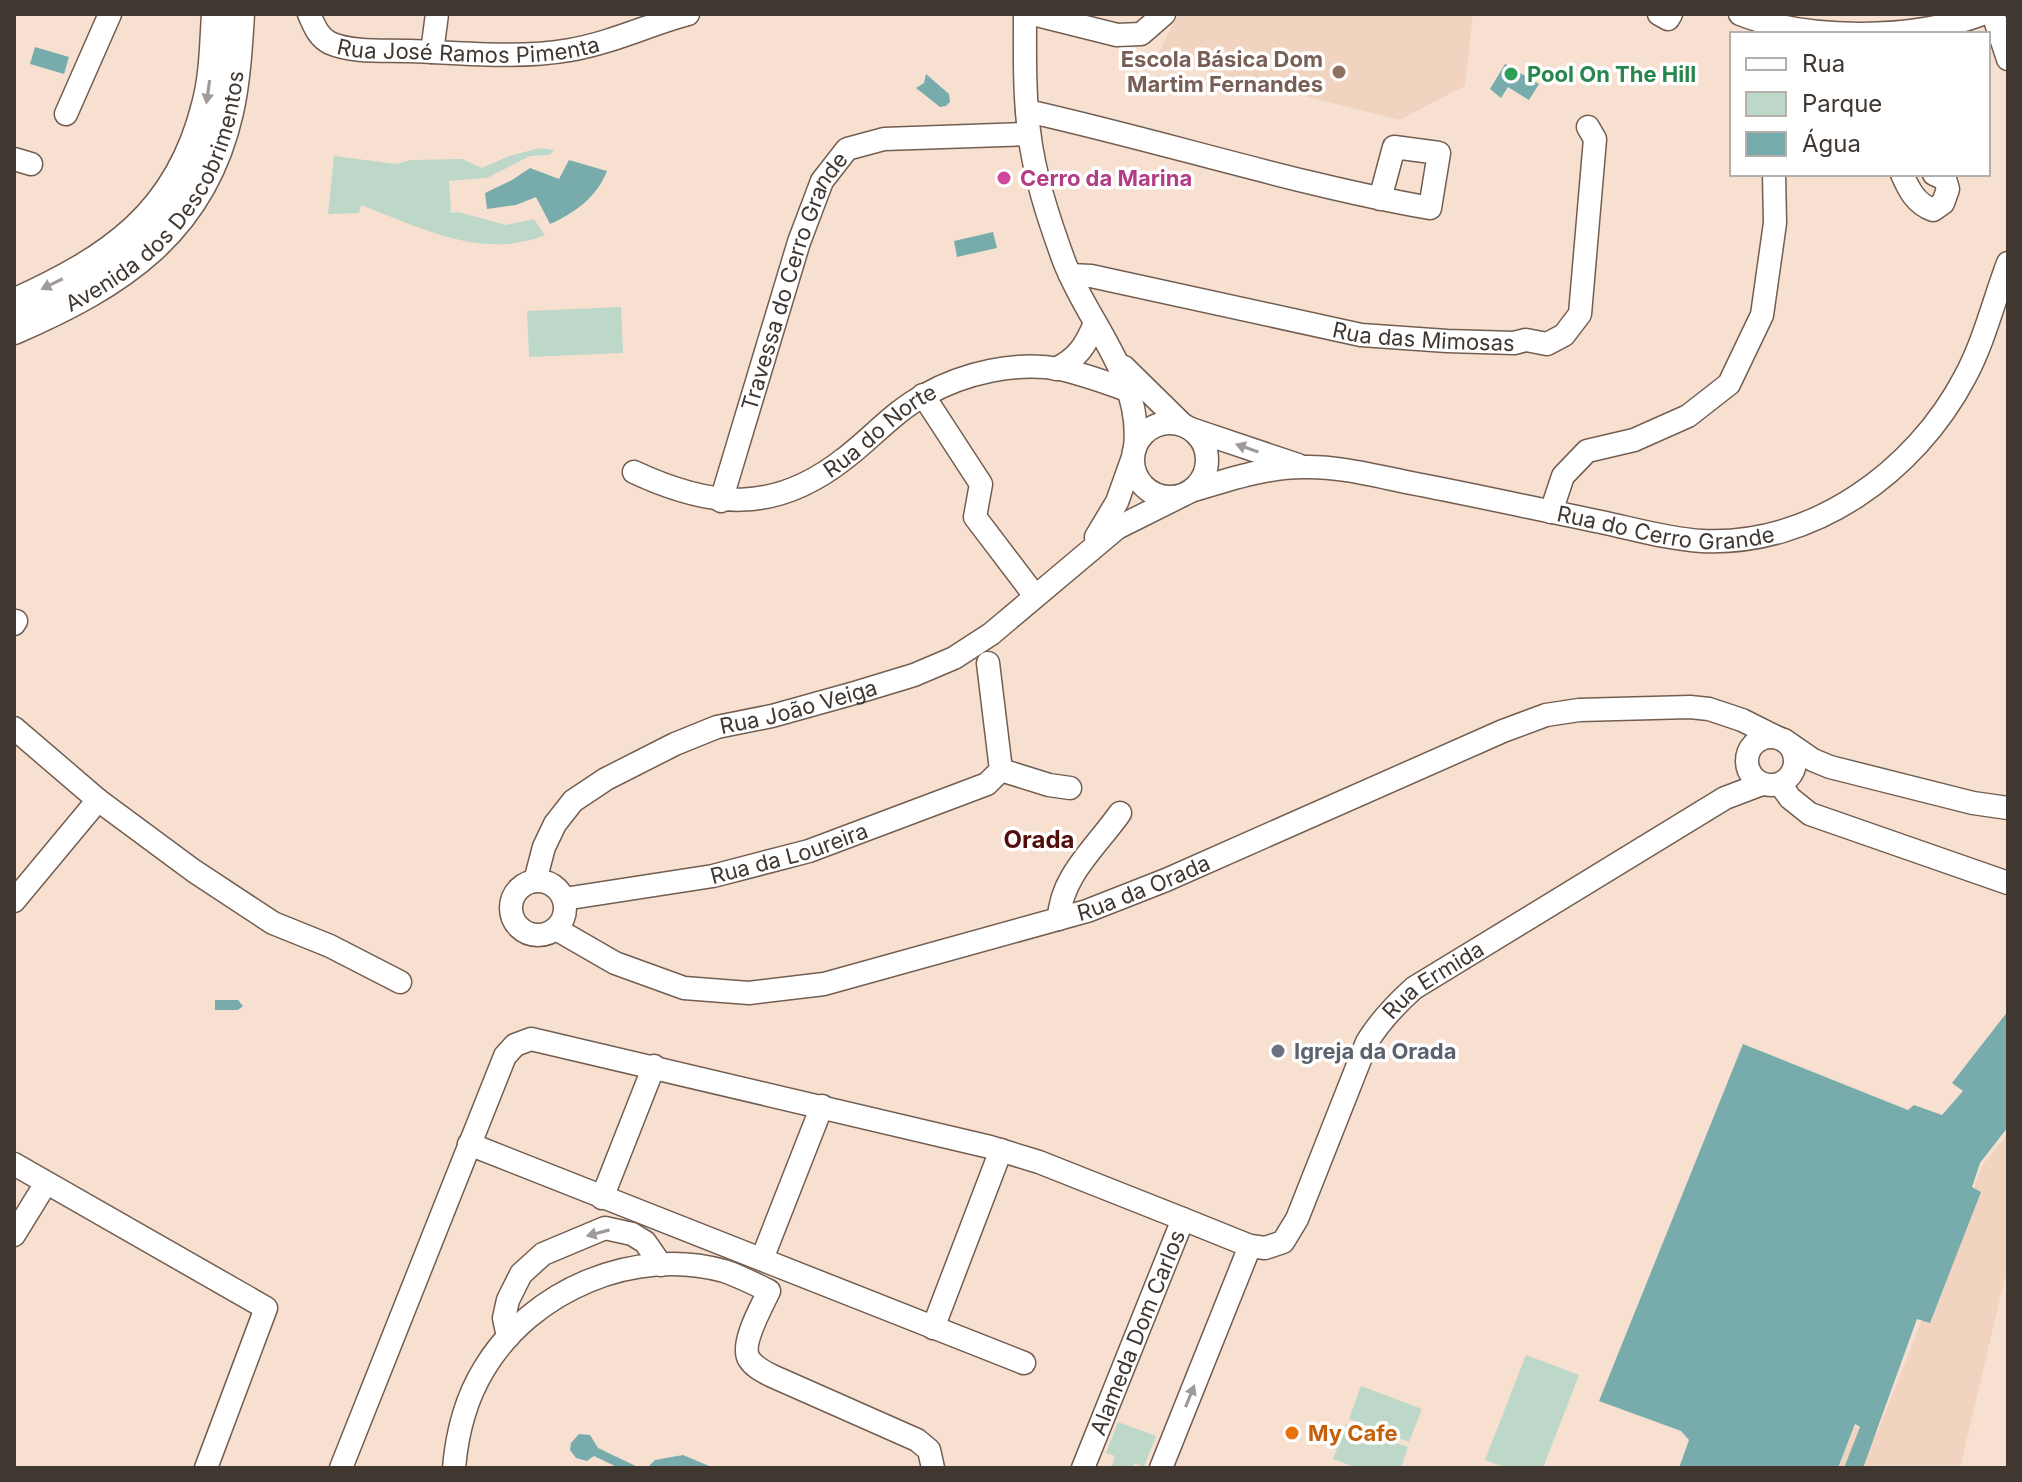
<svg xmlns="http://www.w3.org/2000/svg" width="2022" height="1482" font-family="Inter,sans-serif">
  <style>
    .built { fill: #f1d4bf }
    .green { fill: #bdd8c8 }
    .water { fill: #78acac }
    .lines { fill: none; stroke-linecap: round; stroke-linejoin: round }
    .minor-casing { stroke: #725e51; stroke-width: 25 }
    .major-casing { stroke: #725e51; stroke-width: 31 }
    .minor { stroke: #fff; stroke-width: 22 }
    .major { stroke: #fff; stroke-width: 28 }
    .oneway { fill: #a09b98 }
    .education-dot { fill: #8d6e63; stroke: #fff; stroke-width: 3 }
    .leisure-dot { fill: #2e9e5b; stroke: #fff; stroke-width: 3 }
    .hotel-dot { fill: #d1479c; stroke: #fff; stroke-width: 3 }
    .worship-dot { fill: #6b7280; stroke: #fff; stroke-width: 3 }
    .food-dot { fill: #e8710a; stroke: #fff; stroke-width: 3 }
    .labels { text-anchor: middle; stroke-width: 7; stroke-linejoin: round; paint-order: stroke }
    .street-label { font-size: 22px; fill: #403731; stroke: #fff }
    .education-label { font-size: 22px; font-weight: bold; fill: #785e54; stroke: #fff; text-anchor: end }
    .leisure-label { font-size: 22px; font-weight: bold; fill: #27864d; stroke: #fff; text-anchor: start }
    .hotel-label { font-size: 22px; font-weight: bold; fill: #b23c85; stroke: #fff; text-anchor: start }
    .worship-label { font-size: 22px; font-weight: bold; fill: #5b616d; stroke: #fff; text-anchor: start }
    .food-label { font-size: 22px; font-weight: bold; fill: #c56008; stroke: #fff; text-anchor: start }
    .neighbourhood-label { font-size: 24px; font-weight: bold; fill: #510c0c; stroke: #fff }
  </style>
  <rect width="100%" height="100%" fill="#f7e0d0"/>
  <g class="built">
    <polygon points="1178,14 1473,14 1465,86 1399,120 1156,58"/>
    <polygon points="2008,1134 2008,1265 1960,1468 1838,1468 1855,1427 1877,1434 1983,1164"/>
  </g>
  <g class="green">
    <path d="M540,148L554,150L550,155L530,156L487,178L449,181L451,213L459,212L506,225L534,219L545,235C482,261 420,227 361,205L359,213L328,214L334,156L396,164L411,160L462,159L482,168L509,156Z"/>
    <polygon points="621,307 623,353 529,357 527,311"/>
    <polygon points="1526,1355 1579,1375 1543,1468 1506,1468 1485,1460"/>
    <polygon points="1361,1386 1422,1409 1409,1442 1349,1419"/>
    <polygon points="1118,1422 1156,1436 1144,1467 1135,1463 1132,1468 1111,1468 1115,1456 1106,1453"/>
    <polygon points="1346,1424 1408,1447 1401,1468 1357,1468 1333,1459"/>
  </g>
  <g class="water">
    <polygon points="35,47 69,57 64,74 30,64"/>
    <polygon points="1505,64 1539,84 1529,100 1508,87 1501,98 1490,89"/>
    <polygon points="926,74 949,94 950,102 946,106 940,107 916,88 924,83"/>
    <path d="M569,160L607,171C597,197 575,213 550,224L536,197L516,205L487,209L485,193L512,180L530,168L559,179Z"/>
    <polygon points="993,232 997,248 957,257 954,241"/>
    <polygon points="215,1000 238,1000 243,1006 238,1010 215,1010"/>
    <polygon points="2008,1011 2008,1127 1980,1163 1972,1187 1981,1192 1930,1323 1917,1319 1863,1468 1844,1468 1860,1427 1855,1424 1838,1468 1679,1468 1689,1440 1681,1431 1599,1401 1743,1044 1908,1110 1914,1105 1942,1115 1963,1091 1952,1083"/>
    <polygon points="579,1434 590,1435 598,1448 640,1468 619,1468 594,1456 587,1461 576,1458 570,1450 571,1443"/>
    <polygon points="683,1455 714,1468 647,1468 655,1460"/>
  </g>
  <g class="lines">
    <defs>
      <g id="minor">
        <path id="s1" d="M309,14C314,25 318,37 330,43C353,53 385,50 410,51C462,53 518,59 570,50C611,43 648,25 688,14"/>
        <path d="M1025,14C1025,53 1024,92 1029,131C1034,175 1049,220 1064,261C1088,324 1143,377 1135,448"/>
        <polyline points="1033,14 1117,35 1141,34 1164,14"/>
        <polyline points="1659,14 1668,19 1671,14"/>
        <path d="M1740,14C1808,41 1914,40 1982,14"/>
        <polyline points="1993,14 2008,59"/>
        <polyline points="432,52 437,14"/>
        <path d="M1027,111C1162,141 1294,184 1430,208L1439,153L1394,147L1380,199"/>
        <polyline points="66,114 110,14"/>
        <polyline points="14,159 31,164"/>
        <path d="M1902,174C1909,190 1916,204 1933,210L1943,203L1948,189L1945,179L1934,174"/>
        <path id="s2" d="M1070,275L1091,276L1361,335L1447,341L1514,343L1526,340L1547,344L1564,335L1580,314L1595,139L1588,127"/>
        <polyline points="1124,367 1183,425"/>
        <path d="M1056,369C1078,358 1086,345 1095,323"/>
        <polyline points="923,395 981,484 975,517 1035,596"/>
        <circle cx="1170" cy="460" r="37"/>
        <polyline points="1191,429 1298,465"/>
        <path id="s3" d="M634,472C711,508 774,514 844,459C871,439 894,411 925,395C964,373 1016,361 1060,369C1084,374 1107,383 1130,391"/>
        <path id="s4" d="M1191,491C1227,480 1266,467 1303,467C1339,466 1376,476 1411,483C1474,495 1537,509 1601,522C1634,529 1668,539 1702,541C1813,546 1915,472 1965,377C1984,342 1994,300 2008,263"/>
        <path id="s5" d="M721,501L799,242L822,181L847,149L884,139L1029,134"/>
        <polyline points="1551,512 1563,476 1587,451 1634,440 1688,416 1729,384 1762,315 1775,223 1774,174"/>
        <polyline points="1096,537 1117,502 1132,460"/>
        <polyline points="14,624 16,621"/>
        <polyline points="14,728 98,800"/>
        <circle cx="1771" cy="761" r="24"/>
        <polyline points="1784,740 1813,760 1830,767 1973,803 2008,808"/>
        <polyline points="1001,770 1049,785 1070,788"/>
        <polyline points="1780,784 1790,798 1810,814 2008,883"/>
        <circle cx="538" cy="908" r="27"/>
        <path id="s6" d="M535,881L544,847L555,824L573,801L606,779L675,744L717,727L772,716L858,692L914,675L954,658L991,634L1117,528L1181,496"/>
        <path id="s7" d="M564,899L713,876L809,851L987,784L1001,770L988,663"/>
        <polyline points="14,901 98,800 194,871 273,923 330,946 400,982"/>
        <path d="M1059,919C1060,877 1097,846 1120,813"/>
        <path id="s8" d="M556,929L615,963L684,988L749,993L824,984L1087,911L1166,880L1503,731L1546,715L1579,710L1690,707L1709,709L1742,720L1776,737"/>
        <polyline points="469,1144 1024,1363"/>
        <polyline points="14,1164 266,1308 206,1468"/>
        <polyline points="602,1198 654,1066"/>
        <polyline points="14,1235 46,1183"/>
        <polyline points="762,1259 822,1106"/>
        <polyline points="933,1328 1001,1150"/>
        <polyline points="508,1337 504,1318 508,1300 521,1274 543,1254 605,1228 632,1234 645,1242 661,1265"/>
        <polyline points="341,1468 505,1056 515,1045 531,1039 990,1147 1039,1162 1183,1219"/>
        <path d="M454,1468C457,1433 465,1400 484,1369C531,1290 635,1246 724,1271C739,1276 755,1284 769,1291C762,1306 740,1344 749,1359C754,1367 763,1371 770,1375L917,1440L929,1450L933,1468"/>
        <path id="s9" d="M1083,1468L1183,1219L1250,1246L1265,1248L1283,1242L1297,1219L1367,1042C1380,1021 1395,1005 1414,988L1725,798L1762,784"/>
        <polyline points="1161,1468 1250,1246"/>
      </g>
      <g id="major">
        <path d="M14,303C111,259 179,214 206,105C214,76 214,44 216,14"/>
        <path id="s10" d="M14,330C120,284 202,232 229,112C236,81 238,46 240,14"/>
      </g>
    </defs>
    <use href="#minor" class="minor-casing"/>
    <use href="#major" class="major-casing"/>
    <use href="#minor" class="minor"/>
    <use href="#major" class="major"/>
  </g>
  <defs><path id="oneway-solid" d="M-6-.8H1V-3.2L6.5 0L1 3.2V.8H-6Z" transform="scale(2)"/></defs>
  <g class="oneway">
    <use href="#oneway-solid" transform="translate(208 92) rotate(98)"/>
    <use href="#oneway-solid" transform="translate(52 284) rotate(154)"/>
    <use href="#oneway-solid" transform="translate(1247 448) rotate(-161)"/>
    <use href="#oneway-solid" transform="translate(598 1233) rotate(165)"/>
    <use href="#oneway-solid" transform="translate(1190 1396) rotate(-68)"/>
  </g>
  <circle class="education-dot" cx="1339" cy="72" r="8"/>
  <circle class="leisure-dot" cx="1511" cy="74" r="8"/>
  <circle class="hotel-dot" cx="1004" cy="178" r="8"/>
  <circle class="worship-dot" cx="1278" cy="1051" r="8"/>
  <circle class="food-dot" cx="1292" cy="1433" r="8"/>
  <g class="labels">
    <g class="street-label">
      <text dy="8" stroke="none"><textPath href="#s1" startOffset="176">Rua José Ramos Pimenta</textPath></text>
      <text dy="8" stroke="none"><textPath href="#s10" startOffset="210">Avenida dos Descobrimentos</textPath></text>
      <text dy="8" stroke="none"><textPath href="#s5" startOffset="232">Travessa do Cerro Grande</textPath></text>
      <text dy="8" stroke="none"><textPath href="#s2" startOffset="360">Rua das Mimosas</textPath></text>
      <text dy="8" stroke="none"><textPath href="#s3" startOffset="270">Rua do Norte</textPath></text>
      <text dy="8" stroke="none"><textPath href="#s4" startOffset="484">Rua do Cerro Grande</textPath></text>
      <text dy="8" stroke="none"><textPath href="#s6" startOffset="336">Rua João Veiga</textPath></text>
      <text dy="8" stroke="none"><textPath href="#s7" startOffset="230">Rua da Loureira</textPath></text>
      <text dy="8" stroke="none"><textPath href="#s8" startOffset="616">Rua da Orada</textPath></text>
      <text dy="8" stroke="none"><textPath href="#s9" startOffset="684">Rua Ermida</textPath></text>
      <text dy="8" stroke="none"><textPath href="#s9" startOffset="146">Alameda Dom Carlos</textPath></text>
    </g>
    <g class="education-label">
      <text x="1323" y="67">Escola Básica Dom<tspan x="1323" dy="25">Martim Fernandes</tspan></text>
    </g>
    <g class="leisure-label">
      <text x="1527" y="82">Pool On The Hill</text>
    </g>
    <g class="hotel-label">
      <text x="1020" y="186">Cerro da Marina</text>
    </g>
    <g class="worship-label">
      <text x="1294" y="1059">Igreja da Orada</text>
    </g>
    <g class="food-label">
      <text x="1308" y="1441">My Cafe</text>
    </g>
    <g class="neighbourhood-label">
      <text x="1039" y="848">Orada</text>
    </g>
  </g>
  <rect width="2022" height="1482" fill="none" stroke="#403731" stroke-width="32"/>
  <rect x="1730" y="32" width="260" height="144" fill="#ffffff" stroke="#b3afad" stroke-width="2"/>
  <rect x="1746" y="58" width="40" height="12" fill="#ffffff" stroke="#b3afad" stroke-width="2"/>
  <text x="1802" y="72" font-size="24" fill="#403731">Rua</text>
  <rect x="1746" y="92" width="40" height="24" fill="#bdd8c8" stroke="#b3afad" stroke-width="2"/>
  <text x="1802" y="112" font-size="24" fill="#403731">Parque</text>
  <rect x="1746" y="132" width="40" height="24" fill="#78acac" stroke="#b3afad" stroke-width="2"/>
  <text x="1802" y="152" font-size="24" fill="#403731">Água</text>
</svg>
